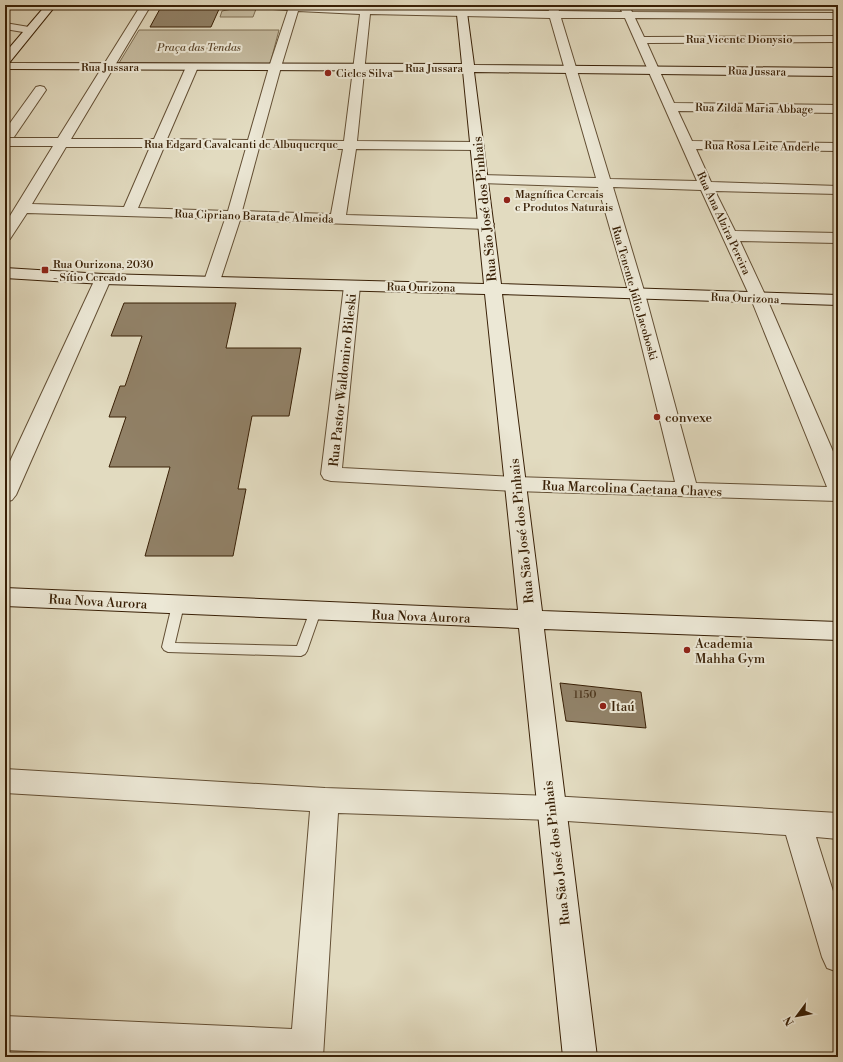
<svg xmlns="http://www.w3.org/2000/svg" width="843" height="1062" font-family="'Libre Bodoni',serif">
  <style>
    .green { fill: #c5bba0; stroke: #7f6e53 }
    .building { fill: #918167; stroke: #392006 }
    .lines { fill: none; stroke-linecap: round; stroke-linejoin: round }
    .lane-casing { stroke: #634f34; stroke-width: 2 }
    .street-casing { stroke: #634f34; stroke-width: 2 }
    .secondary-casing { stroke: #392006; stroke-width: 2 }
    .lane { fill: #ece8d6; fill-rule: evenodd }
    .street { fill: #ece8d6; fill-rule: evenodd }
    .secondary { fill: #ece8d6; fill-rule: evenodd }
    .poi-dot { fill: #8f2418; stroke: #ece8d6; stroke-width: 1.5 }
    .labels { text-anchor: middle; stroke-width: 4; stroke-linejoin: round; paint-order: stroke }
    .far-street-label { font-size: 11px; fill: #392006; stroke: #ece8d6 }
    .far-park-label { font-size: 11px; font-style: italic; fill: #5c472c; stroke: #ece8d6 }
    .far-poi-label { font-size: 11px; fill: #392006; stroke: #ece8d6; text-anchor: start }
    .number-label { font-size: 11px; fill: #4f381e }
    .street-label { font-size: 13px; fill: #392006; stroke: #ece8d6 }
    .poi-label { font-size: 13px; fill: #392006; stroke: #ece8d6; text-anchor: start }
  </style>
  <rect width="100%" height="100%" fill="#e2dbc0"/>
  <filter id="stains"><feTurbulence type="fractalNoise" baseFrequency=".005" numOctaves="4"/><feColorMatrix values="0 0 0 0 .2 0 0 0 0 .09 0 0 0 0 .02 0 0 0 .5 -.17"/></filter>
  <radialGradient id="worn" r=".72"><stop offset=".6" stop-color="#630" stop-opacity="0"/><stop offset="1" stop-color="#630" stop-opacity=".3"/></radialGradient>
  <g class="green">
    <polygon points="242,7 256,9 253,17 220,17 222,11"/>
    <polygon points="139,30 279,30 270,64 119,63"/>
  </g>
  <g class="building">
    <polygon points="161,7 220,7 211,27 150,27"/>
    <polygon points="124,303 236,303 226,348 301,348 289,416 252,416 238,489 246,489 233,556 145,556 170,467 109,467 126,417 109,417 120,386 125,386 142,336 111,336"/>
    <polygon points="560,683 641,692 646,728 566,721"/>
  </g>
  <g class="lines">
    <defs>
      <polygon id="lane" points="178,601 182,602 184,605 175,643 297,646 311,608 315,607 319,608 321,611 307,651 305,654 301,656 168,652 164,650 162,647 172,605 174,602"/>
      <g id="street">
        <path d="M141,5H151L71,139H154L186,67L188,65H196L198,67L167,139L248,140L269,67L288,10L258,8L253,5H300L361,8V5H371V8L549,11L547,5H557L559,11L622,12L619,5H629L632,12L838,13V19L635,18L644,37L838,36V42L647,43L674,103L838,105V113L678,111L692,141L838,143V151L696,149L711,182L838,186V194L715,191L735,231L838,233V243L740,241L767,299L838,463V501L515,491L331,481L324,479L321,474L344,286L346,282L352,281L358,282L360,286L342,468L515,477L675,482L629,294L598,187L481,183L476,182L474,179L476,176L481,175L596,178L550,18L370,14L357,141L477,142L482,143L484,146L482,149L477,150L356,149L346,215L486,219L491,221L494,224L491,227L486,229L240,220L220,281L218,284L212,286L206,284L204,281L225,219L27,213L10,239L5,241V224L53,146H5V138H58ZM298,11L360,14L344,141L261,140L281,67ZM561,18H625L697,181L610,179ZM66,147H150L124,207L32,204ZM164,147L246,148L228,211L138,208ZM259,148L343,149L331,214L242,211ZM613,187L701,190L751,299L827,487L696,483L645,294Z"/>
        <polygon points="5,23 29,27 34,30 29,33 5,29"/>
        <polygon points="40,86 44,87 46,90 14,137 5,137 5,130 36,87"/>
        <polygon points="103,274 109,276 111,279 16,495 12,500 5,502 5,472 95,279 97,276"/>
        <polygon points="5,769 325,788 551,796 838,813 838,839 816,837 838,907 838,972 827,968 822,957 786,835 551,820 338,813 323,1057 174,1057 5,1050 5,1016 292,1029 310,811 5,793"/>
      </g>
      <polygon id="secondary" points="46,5 56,5 9,63 462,64 456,5 466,5 474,65 838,68 838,76 474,72 501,284 838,295 838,305 502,294 542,611 838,622 838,640 544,629 597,1057 563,1057 519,628 5,606 5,588 518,610 485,294 103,284 5,278 5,268 103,274 484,284 463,71 5,69 5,53"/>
    </defs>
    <use href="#lane" class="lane-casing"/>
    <use href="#street" class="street-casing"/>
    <use href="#secondary" class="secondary-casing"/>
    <use href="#lane" class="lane"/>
    <use href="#street" class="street"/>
    <use href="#secondary" class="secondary"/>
  </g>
  <g class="poi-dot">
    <circle cx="328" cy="73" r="4"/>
    <circle cx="507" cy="200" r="4"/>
    <rect x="41" y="266" width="8" height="8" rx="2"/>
    <circle cx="657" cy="417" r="4"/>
    <circle cx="687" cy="650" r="4"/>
    <circle cx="603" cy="706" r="4"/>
  </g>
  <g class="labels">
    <g class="far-street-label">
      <text x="739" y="43">Rua Vicente Dionysio</text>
      <text x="110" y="71">Rua Jussara</text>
      <text x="434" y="72">Rua Jussara</text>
      <text transform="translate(757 71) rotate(1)" y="4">Rua Jussara</text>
      <text transform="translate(754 108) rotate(1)" y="4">Rua Zilda Maria Abbage</text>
      <text x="241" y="148">Rua Edgard Cavalcanti de Albuquerque</text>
      <text transform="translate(762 146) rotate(1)" y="4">Rua Rosa Leite Anderle</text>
      <text transform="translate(254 216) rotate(2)" y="4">Rua Cipriano Barata de Almeida</text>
      <text transform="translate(724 223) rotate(65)" y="4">Rua Ana Alzira Pereira</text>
      <text transform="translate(421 287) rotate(1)" y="4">Rua Ourizona</text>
      <text transform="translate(635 293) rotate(74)" y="4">Rua Tenente Júlio Jacoboski</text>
      <text transform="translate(745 298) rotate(2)" y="4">Rua Ourizona</text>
    </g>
    <g class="far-park-label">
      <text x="199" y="51">Praça das Tendas</text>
    </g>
    <g class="far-poi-label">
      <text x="336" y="77">Cicles Silva</text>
      <text x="515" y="198">Magnífica Cereais<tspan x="515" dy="13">e Produtos Naturais</tspan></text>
      <text x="53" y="268">Rua Ourizona, 2030<tspan x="53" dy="13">- Sítio Cercado</tspan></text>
    </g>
    <g class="number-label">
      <text x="585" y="698">1150</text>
    </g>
    <g class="street-label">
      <text transform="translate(484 209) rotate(-96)" y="5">Rua São José dos Pinhais</text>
      <text transform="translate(342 380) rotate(-84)" y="5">Rua Pastor Waldomiro Bileski</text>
      <text transform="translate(632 488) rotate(2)" y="5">Rua Marcolina Caetana Chaves</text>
      <text transform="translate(521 531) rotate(-96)" y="5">Rua São José dos Pinhais</text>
      <text transform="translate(98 601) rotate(3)" y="5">Rua Nova Aurora</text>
      <text transform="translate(421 616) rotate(2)" y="5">Rua Nova Aurora</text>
      <text transform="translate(556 853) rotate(-97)" y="5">Rua São José dos Pinhais</text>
    </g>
    <g class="poi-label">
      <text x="665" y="422">convexe</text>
      <text x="695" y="648">Academia<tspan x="695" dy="15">Mahha Gym</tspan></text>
      <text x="611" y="711">Itaú</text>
    </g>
  </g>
  <rect width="843" height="1062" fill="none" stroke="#e2dbc0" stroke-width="20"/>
  <rect x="6" y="6" width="831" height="1050" fill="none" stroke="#392006" stroke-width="2"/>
  <rect x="10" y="10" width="823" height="1042" fill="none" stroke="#392006"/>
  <g transform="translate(797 1016) rotate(238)" stroke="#ece8d6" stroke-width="3" paint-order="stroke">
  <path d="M0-3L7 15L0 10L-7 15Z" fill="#392006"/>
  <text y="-6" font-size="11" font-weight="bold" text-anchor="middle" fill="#392006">N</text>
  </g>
  <rect width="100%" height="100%" filter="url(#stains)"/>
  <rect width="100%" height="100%" fill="url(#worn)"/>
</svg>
